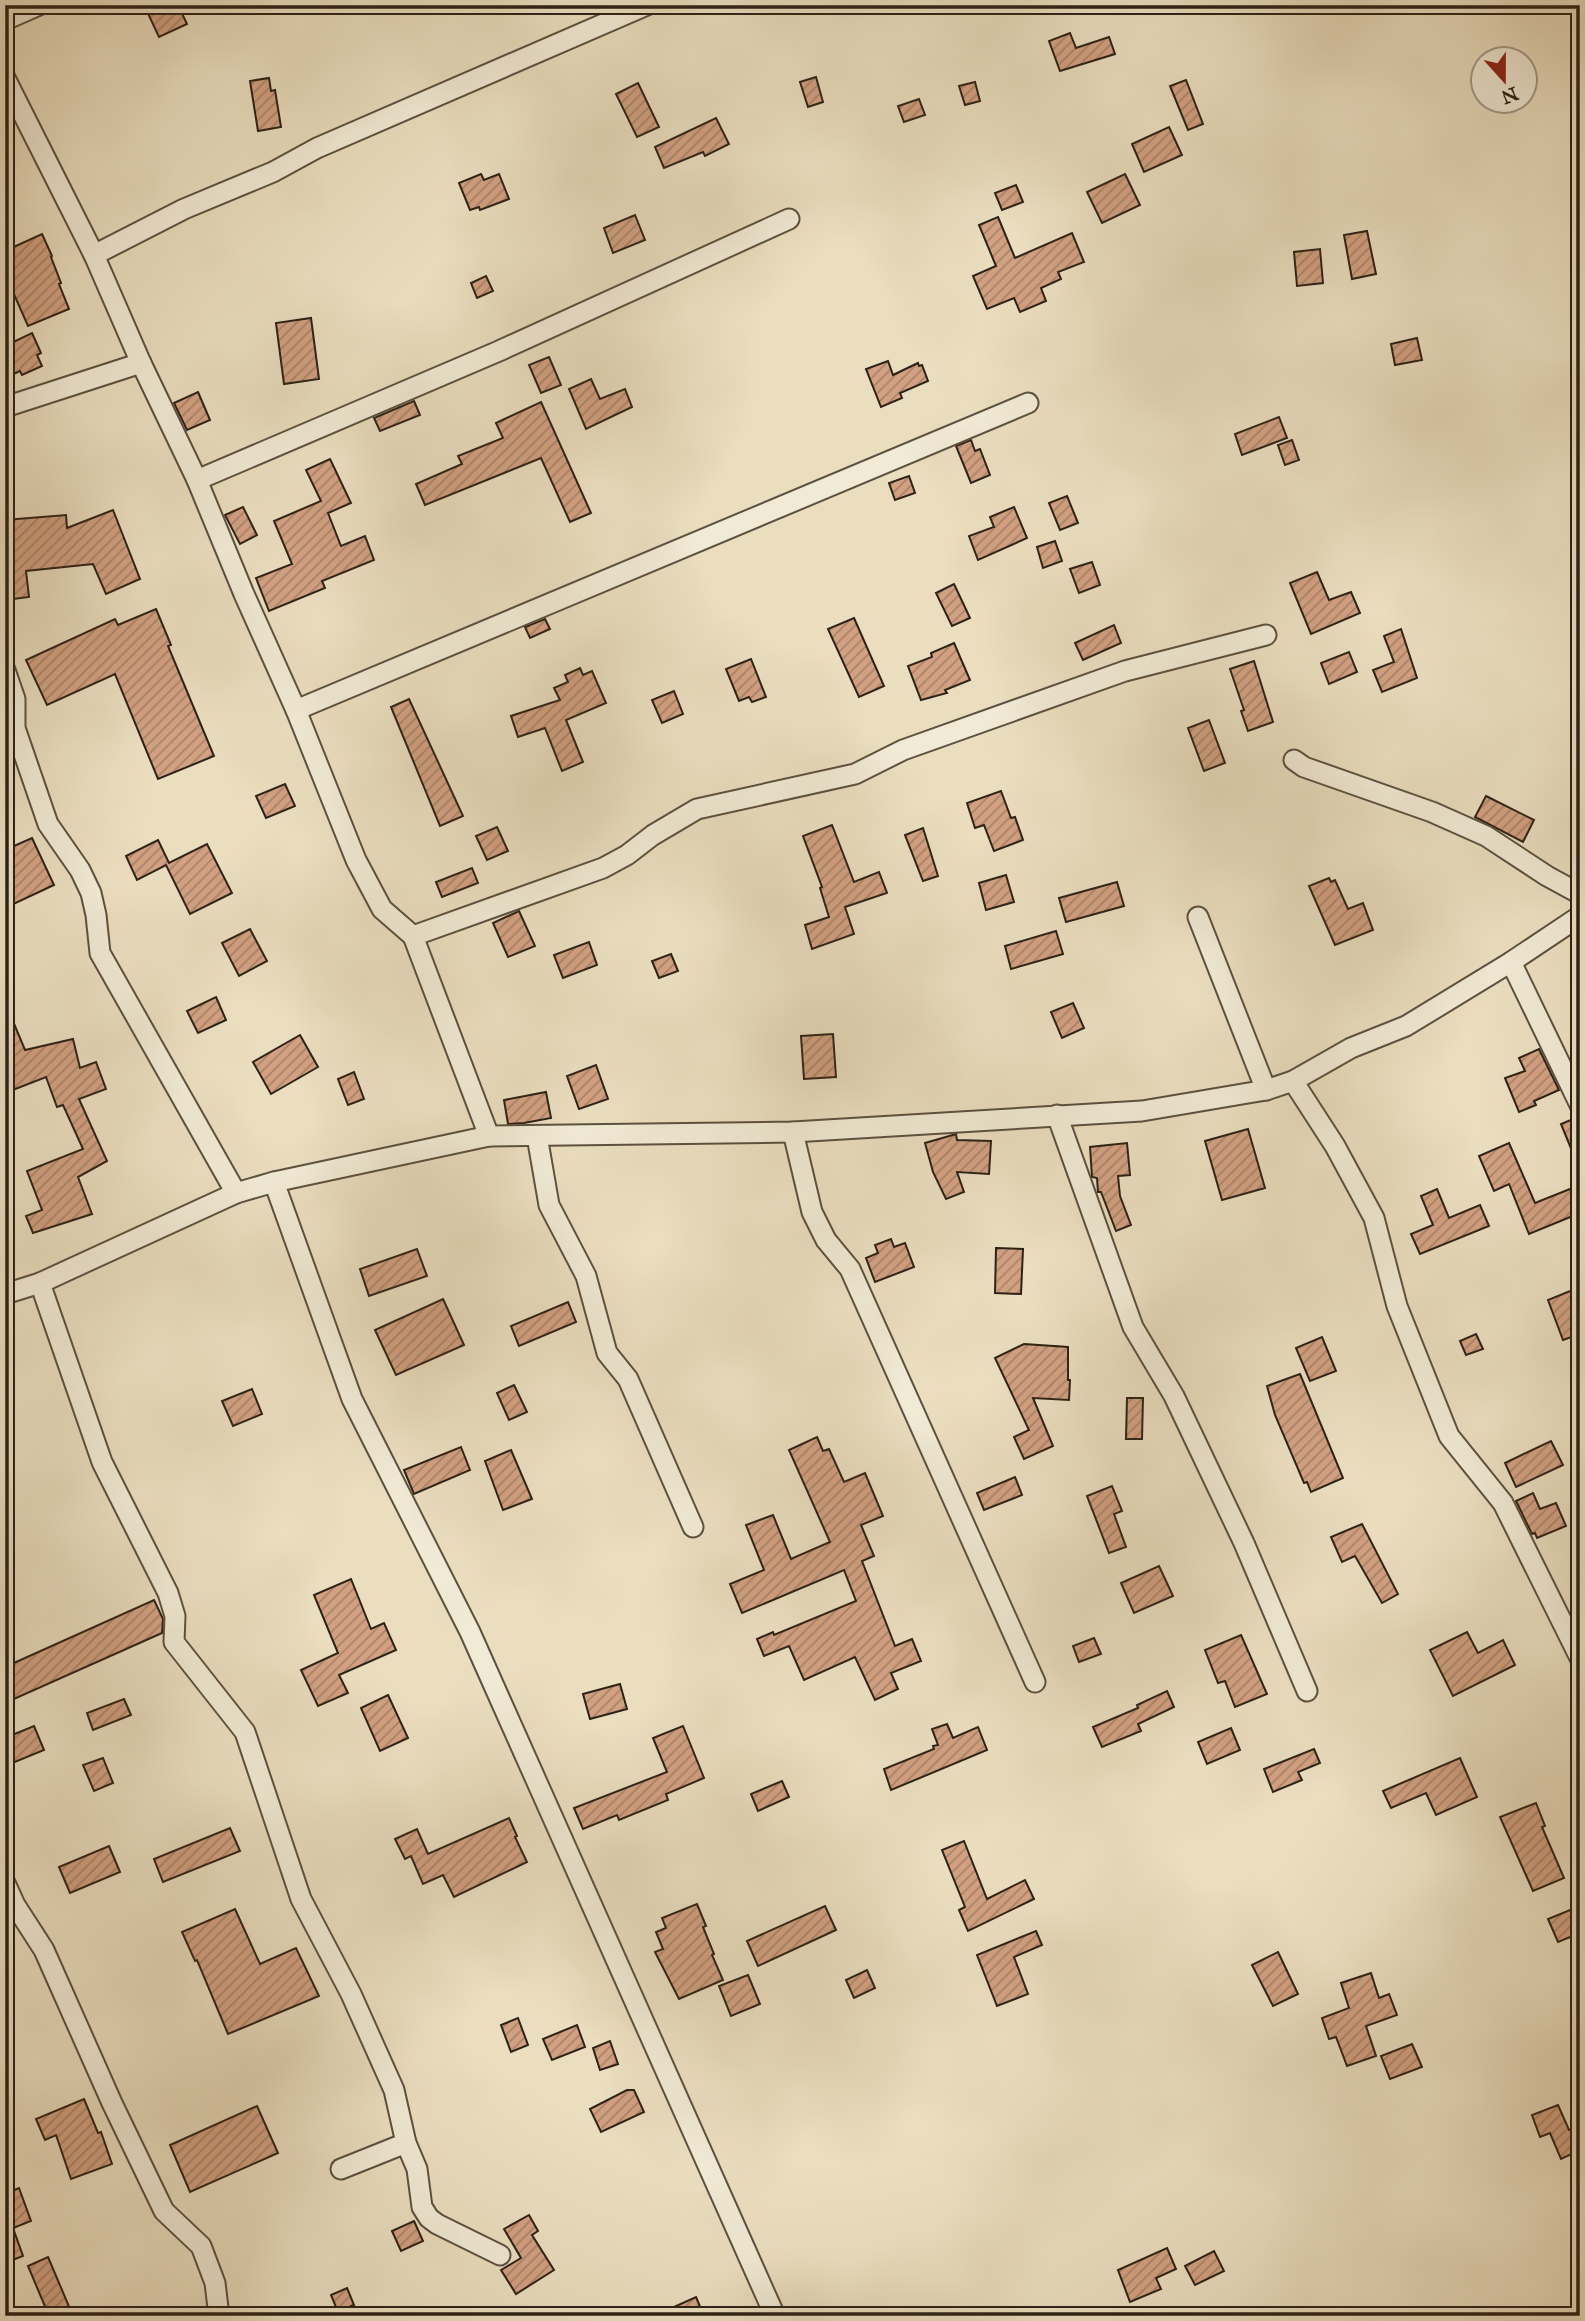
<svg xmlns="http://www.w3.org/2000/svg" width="1585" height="2321" font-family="'IM FELL Great Primer',serif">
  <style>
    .building { fill: url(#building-hatch); stroke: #2d2216; stroke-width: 2 }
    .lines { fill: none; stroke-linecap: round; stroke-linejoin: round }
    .street-casing { stroke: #5c5140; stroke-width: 23 }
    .street { stroke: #f1ead5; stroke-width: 19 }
  </style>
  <defs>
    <pattern id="building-hatch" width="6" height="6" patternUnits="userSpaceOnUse" patternTransform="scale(1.75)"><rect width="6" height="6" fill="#d2a182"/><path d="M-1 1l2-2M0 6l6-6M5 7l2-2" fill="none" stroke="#ab8369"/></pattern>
  </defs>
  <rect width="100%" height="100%" fill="#eadebf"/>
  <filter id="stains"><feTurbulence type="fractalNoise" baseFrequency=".00286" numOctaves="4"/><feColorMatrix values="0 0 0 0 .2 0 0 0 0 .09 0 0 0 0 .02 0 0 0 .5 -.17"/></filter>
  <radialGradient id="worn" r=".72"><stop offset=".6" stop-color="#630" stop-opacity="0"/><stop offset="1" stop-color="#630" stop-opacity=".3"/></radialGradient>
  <g class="building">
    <polygon points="144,5 178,5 187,24 159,37"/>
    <polygon points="1070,33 1076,48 1109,37 1115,54 1060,71 1049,41"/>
    <polygon points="816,77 823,102 808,107 800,82"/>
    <polygon points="269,78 271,91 275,90 281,127 258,131 250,81"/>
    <polygon points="1186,80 1203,124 1188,130 1170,86"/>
    <polygon points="975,82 980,101 965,105 959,86"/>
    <polygon points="638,83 659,127 637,137 616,94"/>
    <polygon points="919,99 925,115 904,122 898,106"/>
    <polygon points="716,118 729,144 705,156 703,152 664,168 655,147"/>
    <polygon points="1169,127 1182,155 1144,172 1132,144"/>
    <polygon points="481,174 484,180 499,174 509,199 480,210 479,207 470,210 459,183"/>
    <polygon points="1125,174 1140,205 1102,223 1087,192"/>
    <polygon points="1016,185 1023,202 1002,210 995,193"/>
    <polygon points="635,215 645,240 613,253 604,228"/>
    <polygon points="998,217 1015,258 1072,233 1084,262 1058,272 1061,279 1041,288 1046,301 1020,312 1014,298 987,309 973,276 996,266 979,225"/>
    <polygon points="1367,231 1376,274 1352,279 1344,235"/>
    <polygon points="42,234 52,256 51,257 61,283 59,284 69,309 28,326 5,274 5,251"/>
    <polygon points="1320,249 1323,283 1297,286 1294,252"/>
    <polygon points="486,276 493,291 477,298 471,283"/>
    <polygon points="311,318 319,379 284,384 276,323"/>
    <polygon points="32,333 41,353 37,355 42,366 22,375 20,371 5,378 5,346"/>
    <polygon points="1417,338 1422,360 1395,365 1391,344"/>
    <polygon points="549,357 561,385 541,393 529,365"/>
    <polygon points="888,361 893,375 918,363 919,366 922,365 928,381 900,393 902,398 881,407 866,369"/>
    <polygon points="591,379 600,399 625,389 632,407 586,429 569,389"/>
    <polygon points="198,392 210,420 187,430 174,403"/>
    <polygon points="414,401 420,415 380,431 374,418"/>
    <polygon points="541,402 591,513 570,522 541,458 425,505 416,484 462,464 458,456 503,438 496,423"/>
    <polygon points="1279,417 1287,438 1242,455 1235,434"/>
    <polygon points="971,440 975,451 980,449 990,475 971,483 956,446"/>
    <polygon points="1292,440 1299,460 1285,465 1278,445"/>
    <polygon points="330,459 351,503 328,513 341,546 365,536 374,560 322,581 325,588 269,611 256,578 292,564 274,521 321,501 306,470"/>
    <polygon points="909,476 915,493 895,500 889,483"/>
    <polygon points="1067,496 1078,523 1060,530 1049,503"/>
    <polygon points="243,507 257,535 240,544 225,515"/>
    <polygon points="1014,507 1027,538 978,560 969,536 994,527 990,517"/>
    <polygon points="113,510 140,579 106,594 93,564 26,571 29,597 5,600 5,520 66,515 67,528"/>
    <polygon points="1055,541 1062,561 1043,568 1037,547"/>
    <polygon points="1092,562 1100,585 1079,593 1070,569"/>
    <polygon points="1317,572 1329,600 1351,592 1360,613 1311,634 1290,583"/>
    <polygon points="954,584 970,618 952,626 936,593"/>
    <polygon points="156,609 171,645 168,646 214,756 158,779 115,674 47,705 26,660 115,619 118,625"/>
    <polygon points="854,618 884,686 859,697 828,629"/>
    <polygon points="545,619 550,629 530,638 525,627"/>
    <polygon points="1114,625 1121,643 1083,660 1075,643"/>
    <polygon points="1401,629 1417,678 1382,692 1373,670 1394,662 1384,636"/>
    <polygon points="954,643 970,680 945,690 947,693 921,700 908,666 932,657 931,653"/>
    <polygon points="1349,652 1357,672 1329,684 1321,663"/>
    <polygon points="751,659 766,697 752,702 749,697 739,701 726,669"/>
    <polygon points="1254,661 1273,722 1248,731 1241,711 1244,710 1230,669"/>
    <polygon points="580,668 583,675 592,671 606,703 566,720 583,762 562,771 545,728 518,737 511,716 560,700 554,688 568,682 565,675"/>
    <polygon points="674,691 683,714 662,723 652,700"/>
    <polygon points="409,699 463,816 440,826 391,707"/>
    <polygon points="1209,720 1225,763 1204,771 1188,728"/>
    <polygon points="285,784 295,806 266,818 256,796"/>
    <polygon points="1001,791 1011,818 1015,817 1023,840 994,851 984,825 975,828 967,803"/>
    <polygon points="1486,796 1534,820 1523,842 1475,817"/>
    <polygon points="832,825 854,882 879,872 887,893 845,907 854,934 812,949 805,925 829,917 820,888 822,887 803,836"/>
    <polygon points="497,827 508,851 487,860 476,836"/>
    <polygon points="923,828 938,876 923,881 905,835"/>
    <polygon points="32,838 54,885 5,908 5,850"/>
    <polygon points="158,840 169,863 207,844 232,893 190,914 166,865 137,880 126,856"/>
    <polygon points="472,868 478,883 442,897 436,882"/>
    <polygon points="1006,875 1014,902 986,910 979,883"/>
    <polygon points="1329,878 1331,882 1335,880 1348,909 1363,903 1373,930 1335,945 1309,886"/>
    <polygon points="1117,882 1124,906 1066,922 1059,898"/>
    <polygon points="519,911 535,946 508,957 493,923"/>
    <polygon points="250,929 267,961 239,976 222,943"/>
    <polygon points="1056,931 1063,954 1011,969 1005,946"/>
    <polygon points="589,942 597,965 563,978 554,955"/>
    <polygon points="671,954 678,971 659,978 652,961"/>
    <polygon points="216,997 226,1020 198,1033 187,1011"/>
    <polygon points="5,1002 25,1050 73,1039 80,1068 96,1062 106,1089 79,1099 107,1161 78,1177 92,1214 33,1233 26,1216 42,1210 27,1171 83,1149 63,1105 57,1107 46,1077 5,1093"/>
    <polygon points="1073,1003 1084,1028 1062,1038 1051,1012"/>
    <polygon points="833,1034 836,1077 804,1079 801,1036"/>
    <polygon points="300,1035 318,1067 271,1094 253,1062"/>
    <polygon points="1539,1049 1559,1090 1534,1101 1536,1105 1519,1112 1505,1078 1525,1071 1519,1058"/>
    <polygon points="596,1065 608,1099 579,1109 567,1076"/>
    <polygon points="354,1072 364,1099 348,1105 338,1079"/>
    <polygon points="546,1092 551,1118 524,1123 508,1124 504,1100"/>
    <polygon points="1578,1117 1580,1117 1579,1168 1561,1124"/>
    <polygon points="1248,1129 1265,1188 1222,1200 1205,1141"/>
    <polygon points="956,1134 957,1140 991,1141 989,1174 957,1172 964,1192 946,1199 933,1172 925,1143"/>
    <polygon points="1127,1143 1130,1175 1118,1176 1120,1196 1131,1225 1116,1231 1101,1192 1098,1192 1097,1178 1092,1177 1090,1147"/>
    <polygon points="1509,1143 1535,1203 1580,1185 1580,1213 1529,1234 1509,1184 1494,1191 1479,1156"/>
    <polygon points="1437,1189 1449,1218 1480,1205 1489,1226 1420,1254 1411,1234 1433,1225 1421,1196"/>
    <polygon points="891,1239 894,1247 905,1243 914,1267 875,1282 866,1258 878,1253 875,1245"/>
    <polygon points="996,1248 1023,1249 1021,1294 995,1293"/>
    <polygon points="417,1249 427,1276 369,1296 360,1269"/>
    <polygon points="1580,1287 1580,1334 1563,1340 1548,1300"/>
    <polygon points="443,1299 464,1345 396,1375 375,1330"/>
    <polygon points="568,1302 576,1322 519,1346 511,1326"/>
    <polygon points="1476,1334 1483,1349 1466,1355 1460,1341"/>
    <polygon points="1322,1337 1336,1371 1310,1381 1296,1348"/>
    <polygon points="1024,1344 1068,1347 1068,1380 1070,1380 1069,1400 1033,1398 1053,1446 1024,1459 1014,1437 1029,1430 995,1358"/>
    <polygon points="1300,1374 1343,1478 1311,1492 1307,1482 1304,1483 1275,1415 1267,1386"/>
    <polygon points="514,1385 527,1412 509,1420 497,1393"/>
    <polygon points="252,1389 262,1414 233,1426 222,1401"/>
    <polygon points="1127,1398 1143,1398 1142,1439 1126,1439"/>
    <polygon points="817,1437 823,1451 829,1449 844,1482 865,1473 883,1516 861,1525 874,1556 862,1561 895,1646 912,1639 921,1661 891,1673 898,1689 875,1700 855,1657 804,1680 789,1646 764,1656 757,1639 773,1632 774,1635 856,1601 844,1570 742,1613 730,1584 764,1570 746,1525 773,1515 791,1559 830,1542 789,1450"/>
    <polygon points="1551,1441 1563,1465 1516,1487 1505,1463"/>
    <polygon points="461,1447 470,1470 414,1494 404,1470"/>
    <polygon points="511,1450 532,1499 503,1510 485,1461"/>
    <polygon points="1015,1477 1022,1495 984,1510 977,1493"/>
    <polygon points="1112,1486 1122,1511 1114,1514 1126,1547 1109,1553 1087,1496"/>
    <polygon points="1533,1493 1540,1509 1556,1503 1566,1526 1537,1538 1535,1533 1532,1534 1516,1501"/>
    <polygon points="1362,1524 1398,1594 1382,1603 1355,1556 1342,1562 1331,1537"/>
    <polygon points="1159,1566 1173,1596 1134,1613 1121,1583"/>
    <polygon points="351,1579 371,1629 384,1623 396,1650 339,1675 348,1693 318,1706 301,1670 338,1653 314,1595"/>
    <polygon points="154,1600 163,1619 162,1633 5,1703 5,1667"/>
    <polygon points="1467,1632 1478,1653 1503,1640 1515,1665 1453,1696 1430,1650"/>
    <polygon points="1241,1635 1267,1694 1235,1707 1225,1681 1218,1683 1205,1650"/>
    <polygon points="1094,1638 1101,1654 1079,1662 1073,1646"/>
    <polygon points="620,1684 627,1709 590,1719 583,1694"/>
    <polygon points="1167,1691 1174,1707 1138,1724 1141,1731 1102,1747 1093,1727 1138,1708 1137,1705"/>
    <polygon points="388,1695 408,1738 380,1751 361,1708"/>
    <polygon points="124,1699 131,1715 93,1730 87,1713"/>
    <polygon points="947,1724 953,1738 978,1727 987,1750 891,1790 884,1769 934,1749 933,1746 938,1745 932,1729"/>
    <polygon points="34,1726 44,1750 5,1766 5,1738"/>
    <polygon points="683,1726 704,1778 666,1794 668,1800 619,1820 617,1815 583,1829 574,1808 667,1772 653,1738"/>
    <polygon points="1231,1728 1240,1750 1207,1764 1198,1742"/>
    <polygon points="1314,1749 1320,1763 1298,1772 1302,1780 1273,1792 1264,1769"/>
    <polygon points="103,1758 113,1783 94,1791 83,1765"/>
    <polygon points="1460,1758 1477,1797 1436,1815 1426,1793 1391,1808 1383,1791"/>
    <polygon points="782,1781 789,1797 758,1811 751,1794"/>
    <polygon points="1536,1803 1545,1826 1542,1827 1564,1878 1533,1891 1500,1817"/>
    <polygon points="509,1818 517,1836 515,1837 527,1862 454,1897 443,1875 423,1884 411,1856 405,1859 395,1839 417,1829 428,1854"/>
    <polygon points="230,1828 240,1851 163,1882 154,1859"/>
    <polygon points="964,1841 987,1899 1025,1880 1034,1899 968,1931 959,1910 965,1907 942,1850"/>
    <polygon points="109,1846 120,1872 70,1893 59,1867"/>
    <polygon points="697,1904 706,1926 703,1927 714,1954 712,1955 723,1980 679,1999 655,1952 663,1949 656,1932 666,1928 662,1918"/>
    <polygon points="825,1906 836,1930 758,1966 747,1941"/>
    <polygon points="1580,1906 1580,1933 1558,1942 1548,1919"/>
    <polygon points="235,1909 260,1964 296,1948 319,1996 228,2034 197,1960 195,1961 182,1932"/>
    <polygon points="1036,1931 1042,1945 1014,1957 1028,1994 997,2006 977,1955"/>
    <polygon points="1278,1952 1298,1994 1273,2006 1252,1965"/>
    <polygon points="867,1970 875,1988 854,1998 846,1980"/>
    <polygon points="1371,1973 1379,1998 1389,1994 1397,2015 1366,2026 1376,2056 1347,2066 1336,2037 1329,2039 1322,2018 1349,2008 1341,1983"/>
    <polygon points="748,1975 760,2004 731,2016 719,1986"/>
    <polygon points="518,2018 528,2045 511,2052 501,2025"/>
    <polygon points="577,2025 585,2047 552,2060 543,2039"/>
    <polygon points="610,2041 618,2064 600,2070 593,2048"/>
    <polygon points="1412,2044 1422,2067 1390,2079 1381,2056"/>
    <polygon points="627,2090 634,2090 644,2112 601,2132 590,2109"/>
    <polygon points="84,2099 98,2133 101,2132 112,2164 71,2179 56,2135 45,2140 36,2119"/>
    <polygon points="1558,2105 1569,2130 1580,2125 1580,2150 1561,2159 1550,2133 1540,2137 1532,2115"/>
    <polygon points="257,2106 278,2153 190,2192 170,2145"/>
    <polygon points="19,2188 31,2221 13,2228 23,2256 5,2263 5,2194"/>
    <polygon points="529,2215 538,2231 532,2235 554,2270 516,2294 501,2270 521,2258 504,2229"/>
    <polygon points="414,2221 423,2241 401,2251 392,2231"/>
    <polygon points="1167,2248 1176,2269 1156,2278 1161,2289 1130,2302 1118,2270"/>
    <polygon points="1214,2251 1224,2271 1195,2285 1185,2266"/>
    <polygon points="48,2257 73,2316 49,2316 28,2266"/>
    <polygon points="347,2288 354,2305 338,2312 331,2295"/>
    <polygon points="696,2297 704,2316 654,2316"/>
  </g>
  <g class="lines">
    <defs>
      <g id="street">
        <polyline points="5,20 39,5"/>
        <polyline points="5,78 94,255 141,363 197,480 244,594 296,710 356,860 382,909 413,936 489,1136"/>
        <polyline points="94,255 184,209 273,172 317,148 647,5"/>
        <polyline points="5,407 141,363"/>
        <polyline points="197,480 499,351 789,219"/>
        <polyline points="5,670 15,699 15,728 48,824 80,870 91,893 96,915 100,953 236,1193"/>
        <polyline points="296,710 1028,403"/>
        <polyline points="1294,760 1304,767 1432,812 1486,836 1547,876 1580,894"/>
        <polyline points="1198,917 1266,1090"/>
        <polyline points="413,936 603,868 627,855 653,835 697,809 855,774 903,750 1125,671 1266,635"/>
        <polyline points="1511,962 1580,1105"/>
        <polyline points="1293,1081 1335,1146 1374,1218 1397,1306 1449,1436 1503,1503 1580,1658"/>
        <polyline points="1057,1115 1133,1327 1174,1396 1244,1543 1307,1691"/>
        <polyline points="793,1132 812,1212 826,1240 850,1269 1035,1682"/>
        <polyline points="537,1136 549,1205 586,1276 607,1353 628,1379 693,1527"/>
        <polyline points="274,1182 352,1399 470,1632 775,2316"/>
        <polyline points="40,1283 102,1462 168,1593 175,1616 174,1642 245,1732 301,1899 351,1994 394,2090 406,2143 417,2169 422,2207 429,2218 437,2224 500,2255"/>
        <polyline points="5,1294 40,1283 236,1193 274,1182 489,1136 793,1132 1142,1111 1266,1090 1293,1081 1351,1048 1406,1026 1511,962 1580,916"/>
        <polyline points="5,1883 15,1905 44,1950 112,2103 164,2211 201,2246 215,2283 219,2316"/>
        <polyline points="341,2169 406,2143"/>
      </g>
    </defs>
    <use href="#street" class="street-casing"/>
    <use href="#street" class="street"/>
  </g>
  <rect width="1585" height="2321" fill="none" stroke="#eadebf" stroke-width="28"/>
  <rect x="7" y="7" width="1571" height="2307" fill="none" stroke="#2d2216" stroke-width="3.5"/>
  <rect x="14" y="14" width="1557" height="2293" fill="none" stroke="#2d2216" stroke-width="2"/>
  <g transform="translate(1504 80) rotate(159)"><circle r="33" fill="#f1ead5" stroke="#a39a89" stroke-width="2"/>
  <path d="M0-5L12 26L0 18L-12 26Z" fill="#8f2418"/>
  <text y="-10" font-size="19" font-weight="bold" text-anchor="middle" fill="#2d2216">N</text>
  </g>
  <rect width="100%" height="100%" filter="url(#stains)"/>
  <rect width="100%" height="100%" fill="url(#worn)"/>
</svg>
